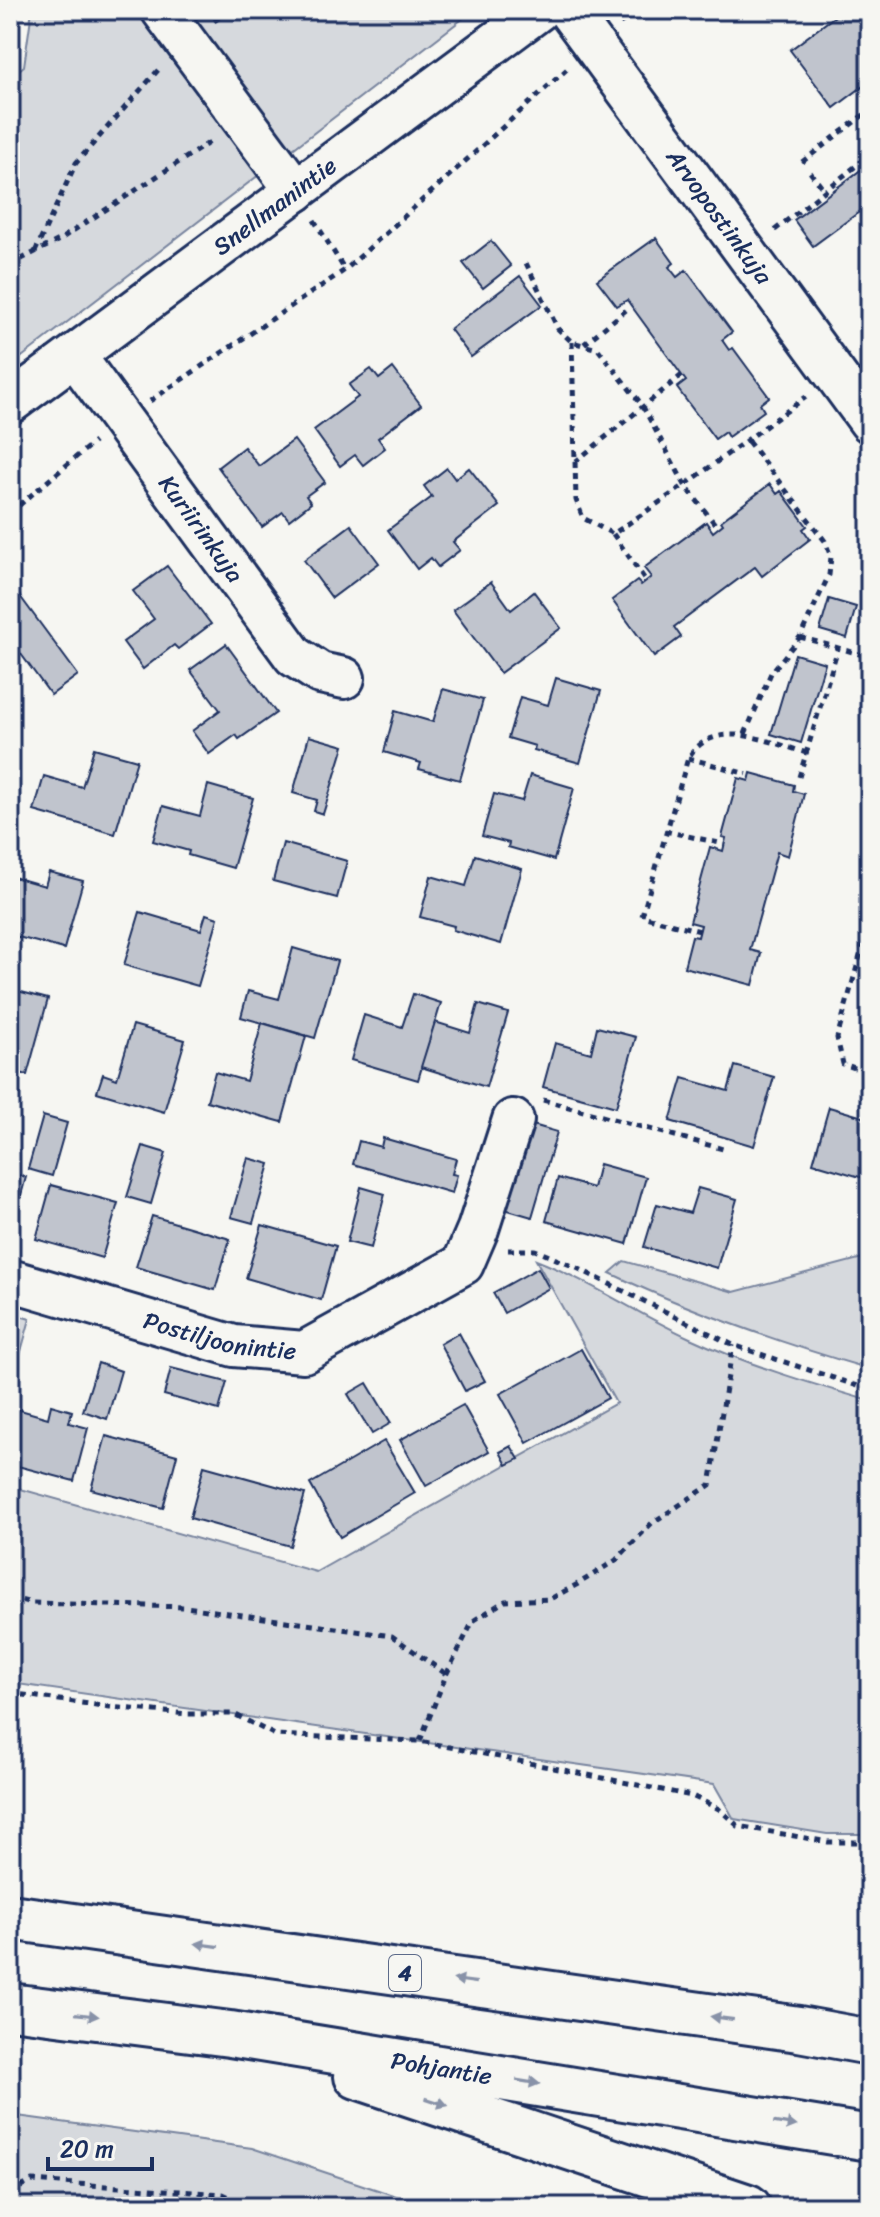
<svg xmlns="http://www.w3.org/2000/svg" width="880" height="2217" font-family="Sriracha,sans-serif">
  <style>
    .green { fill: #d6d9dd; stroke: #78849e; stroke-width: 2 }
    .building { fill: #c0c4cd; stroke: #1b2f5e; stroke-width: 2 }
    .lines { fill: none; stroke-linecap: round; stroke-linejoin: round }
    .minor-casing { stroke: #1b2f5e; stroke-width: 46 }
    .highway-casing { stroke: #1b2f5e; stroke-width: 50 }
    .path { stroke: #1b2f5e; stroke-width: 5; stroke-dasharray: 6 6; stroke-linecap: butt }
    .minor { stroke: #f6f6f2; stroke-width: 40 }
    .highway { stroke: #f6f6f2; stroke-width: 44 }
    .oneway { fill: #8892a8 }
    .labels { text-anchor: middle; stroke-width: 6; stroke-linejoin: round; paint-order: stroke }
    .shield { fill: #f6f6f2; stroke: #5d6b8a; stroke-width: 2 }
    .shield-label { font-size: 22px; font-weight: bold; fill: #1b2f5e }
    .street-label { font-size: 24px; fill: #1b2f5e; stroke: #f6f6f2 }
  </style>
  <rect width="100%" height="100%" fill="#f6f6f2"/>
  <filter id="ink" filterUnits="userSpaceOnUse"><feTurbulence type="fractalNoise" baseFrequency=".0125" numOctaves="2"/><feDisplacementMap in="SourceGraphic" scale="16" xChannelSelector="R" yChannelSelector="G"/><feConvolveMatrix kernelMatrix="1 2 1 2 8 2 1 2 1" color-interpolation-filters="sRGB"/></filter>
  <g filter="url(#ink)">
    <g class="green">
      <polygon points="32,10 474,10 10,366 10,77 24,66"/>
      <path d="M870,1256V1369C781,1343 694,1313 610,1273L624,1261L734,1292Z"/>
      <path d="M536,1260C590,1281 637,1314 690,1338C748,1365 809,1383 870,1401V1834H827L734,1819L714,1784L10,1683V1486L316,1572L616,1403Z"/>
      <polygon points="10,1313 30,1319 10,1391"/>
      <polygon points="10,2115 252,2148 429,2207 10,2207"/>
    </g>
    <g class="building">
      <polygon points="843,10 870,10 870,81 834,108 790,50"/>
      <polygon points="862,169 870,180 870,204 813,246 794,220"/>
      <polygon points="656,238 674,263 669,267 677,277 686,270 732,332 722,340 729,350 733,348 769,397 760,404 764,411 728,437 725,432 715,439 677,388 686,381 627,300 617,306 597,280"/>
      <polygon points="491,241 511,266 483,288 463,263"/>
      <polygon points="520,276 542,305 471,357 450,329"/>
      <polygon points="393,368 421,405 378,438 385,448 363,465 355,455 340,466 314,430 358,397 349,385 371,369 379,379"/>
      <polygon points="294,440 325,482 306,496 311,503 289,520 283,512 262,527 218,467 244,447 259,466"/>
      <polygon points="447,468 455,479 469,468 499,506 453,542 460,550 438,567 431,558 417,569 388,530 432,497 424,486"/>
      <polygon points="770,484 777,494 781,491 807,526 803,529 810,539 762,576 755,567 674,627 681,637 654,657 612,600 637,581 641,585 651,577 644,568 706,522 713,532 723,524 721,521"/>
      <polygon points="351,525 379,563 332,598 304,560"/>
      <polygon points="167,566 211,624 178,649 174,645 143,669 123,642 154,619 133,591"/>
      <polygon points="491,582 511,610 534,592 561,628 500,673 453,610"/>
      <polygon points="14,588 78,675 51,695 10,639 10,591"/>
      <polygon points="829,599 856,607 847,638 820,630"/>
      <polygon points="226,644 276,713 239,739 236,735 209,754 192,731 220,710 190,670"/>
      <polygon points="795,654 825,663 801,743 771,734"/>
      <polygon points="556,678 601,691 580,763 534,750 535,746 508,738 520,697 548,705"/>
      <polygon points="443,689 483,700 460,780 419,769 421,763 384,752 395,711 433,722"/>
      <polygon points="309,736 344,746 323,814 314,811 317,800 293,793"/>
      <polygon points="94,748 137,760 115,834 34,811 44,776 82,787"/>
      <polygon points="751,773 794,785 793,791 804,794 788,856 777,852 750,950 761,953 753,985 684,967 692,936 698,937 701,925 690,922 710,847 723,851 726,838 722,837 738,778 749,781"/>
      <polygon points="530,775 574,788 554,860 508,847 509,843 482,836 494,794 522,801"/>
      <polygon points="208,785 253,798 233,868 188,855 189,851 153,841 163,806 200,816"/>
      <polygon points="283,843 347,861 337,898 273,881"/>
      <polygon points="475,855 522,869 501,944 453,930 454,926 420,917 431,876 466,886"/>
      <polygon points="49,872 83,881 64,949 10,935 10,876 45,886"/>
      <polygon points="140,912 201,930 206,914 218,918 198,986 124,965"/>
      <polygon points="293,948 337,961 315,1038 241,1017 248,991 279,999"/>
      <polygon points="10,989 48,999 27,1075 10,1070"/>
      <polygon points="413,994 441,1003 418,1080 351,1060 364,1015 402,1027"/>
      <polygon points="478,1004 508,1013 486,1087 421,1067 435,1022 470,1033"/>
      <polygon points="262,1023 306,1036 282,1122 207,1101 215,1072 246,1081"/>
      <polygon points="133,1025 185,1040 164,1112 97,1092 103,1074 117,1079"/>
      <polygon points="597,1027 636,1037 616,1107 543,1087 555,1043 591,1053"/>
      <polygon points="735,1066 774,1077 754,1146 670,1121 683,1078 728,1091"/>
      <polygon points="829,1107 870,1119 870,1180 813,1163"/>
      <polygon points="43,1116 67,1123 52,1176 28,1169"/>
      <polygon points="526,1123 557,1132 532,1217 501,1208"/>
      <polygon points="383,1138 456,1159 452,1174 457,1175 452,1193 353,1164 359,1141 381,1147"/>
      <polygon points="143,1146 166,1153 151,1204 127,1197"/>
      <polygon points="248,1158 270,1164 253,1223 231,1217"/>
      <polygon points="599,1164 646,1177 627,1244 546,1221 558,1178 593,1188"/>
      <polygon points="10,1173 26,1177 11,1232 10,1232"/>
      <polygon points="51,1185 118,1203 102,1258 36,1239"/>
      <polygon points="361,1187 385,1194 371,1248 347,1242"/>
      <polygon points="698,1188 737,1199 717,1268 644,1247 657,1204 690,1213"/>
      <polygon points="152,1216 230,1239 215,1290 136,1267"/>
      <polygon points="262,1225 336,1246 321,1300 246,1278"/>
      <polygon points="538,1268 549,1288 504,1313 493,1293"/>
      <polygon points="459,1333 485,1381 465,1391 440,1344"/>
      <polygon points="581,1349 608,1398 527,1443 500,1394"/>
      <polygon points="98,1363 121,1371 107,1419 83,1411"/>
      <polygon points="171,1368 227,1382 219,1410 164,1395"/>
      <polygon points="367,1383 391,1423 372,1434 348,1394"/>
      <polygon points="51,1405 72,1411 69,1423 88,1428 74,1481 10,1464 10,1407 48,1418"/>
      <polygon points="463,1405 489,1451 426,1486 400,1440"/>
      <polygon points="106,1436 177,1455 163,1508 91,1489"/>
      <polygon points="384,1441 415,1493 340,1537 310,1484"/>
      <polygon points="511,1446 519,1459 507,1465 500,1452"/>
      <polygon points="204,1466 305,1494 290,1546 190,1518"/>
    </g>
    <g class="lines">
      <defs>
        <g id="minor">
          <polyline points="162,10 296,191"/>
          <path id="s1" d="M568,10L870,422"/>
          <path id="s2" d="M75,356L294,656L320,673L344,678"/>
          <path id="s3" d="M10,403L539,10"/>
          <path id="s4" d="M10,1280L234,1346L304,1352L463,1264L478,1229L513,1120"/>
        </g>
        <g id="highway">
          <polyline points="10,1917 799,2029 870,2042"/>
          <path id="s5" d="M10,2006L230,2034L870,2138"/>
          <polyline points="357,2076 748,2207"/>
        </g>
      </defs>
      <use href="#minor" class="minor-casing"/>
      <use href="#highway" class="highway-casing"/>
      <g class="path">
        <polyline points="214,21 230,10"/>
        <polyline points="620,23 639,10"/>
        <polyline points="802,162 870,110"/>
        <polyline points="810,172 824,190"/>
        <polyline points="314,220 345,270"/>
        <polyline points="775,230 861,162 870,138"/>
        <polyline points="35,252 76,163 159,69"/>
        <polyline points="526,263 558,329 572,342 598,349 642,405 685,485 718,528"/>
        <polyline points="10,265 59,240 213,140"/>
        <polyline points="572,342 576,500 583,518 613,534 685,485 806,397"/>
        <polyline points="584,344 631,306"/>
        <polyline points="150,401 345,270 567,69"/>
        <polyline points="575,462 682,375"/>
        <polyline points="10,513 94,442"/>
        <polyline points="613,534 646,581"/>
        <polyline points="800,637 870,657"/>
        <polyline points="745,734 771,673 800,637 829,575 831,557 825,541 747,440"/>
        <polyline points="688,758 747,774"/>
        <polyline points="799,777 838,648"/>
        <polyline points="665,831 724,844"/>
        <polyline points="870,920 837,1038 843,1064 870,1073"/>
        <path d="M700,931L642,916L688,758C715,716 769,742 807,753"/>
        <polyline points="543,1100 723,1149"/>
        <polyline points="508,1250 535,1250 575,1267 733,1345 870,1390"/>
        <polyline points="10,1597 31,1603 186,1607 392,1636 446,1674"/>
        <polyline points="10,1693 110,1707 188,1714 234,1714 275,1735 420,1741 692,1796 719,1809 738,1826 828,1842 870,1842"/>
        <polyline points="420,1741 446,1675 473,1621 505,1601 550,1599 578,1584 616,1560 652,1523 710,1485 733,1345"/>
        <polyline points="10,2193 32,2181 223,2194 252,2207"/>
      </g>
      <use href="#minor" class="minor"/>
      <use href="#highway" class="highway"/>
    </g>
    <defs><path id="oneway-solid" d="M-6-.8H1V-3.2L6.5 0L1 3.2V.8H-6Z" transform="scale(2)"/></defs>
    <g class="oneway">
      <use href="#oneway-solid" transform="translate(207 1945) rotate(-172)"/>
      <use href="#oneway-solid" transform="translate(465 1981) rotate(-172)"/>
      <use href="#oneway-solid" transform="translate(87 2015) rotate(7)"/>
      <use href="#oneway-solid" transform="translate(722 2018) rotate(-172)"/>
      <use href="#oneway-solid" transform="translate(528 2082) rotate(9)"/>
      <use href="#oneway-solid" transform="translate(437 2102) rotate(18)"/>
      <use href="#oneway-solid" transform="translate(785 2124) rotate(9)"/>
    </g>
  </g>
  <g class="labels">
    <rect class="shield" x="389" y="1955" width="32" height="36" rx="6"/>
    <g class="shield-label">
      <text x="405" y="1981">4</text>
    </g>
    <g class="street-label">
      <text dy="8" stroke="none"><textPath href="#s3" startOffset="330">Snellmanintie</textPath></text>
      <text dy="8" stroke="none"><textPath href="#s1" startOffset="256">Arvopostinkuja</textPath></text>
      <text dy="8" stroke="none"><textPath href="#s2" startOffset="214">Kuriirinkuja</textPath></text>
      <text dy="8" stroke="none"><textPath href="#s4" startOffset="218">Postiljoonintie</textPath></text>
      <text dy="8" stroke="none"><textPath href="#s5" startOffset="436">Pohjantie</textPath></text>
    </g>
  </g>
  <rect width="880" height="2217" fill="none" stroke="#f6f6f2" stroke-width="40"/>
  <rect x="20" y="20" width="840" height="2177" fill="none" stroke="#1b2f5e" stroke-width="3" filter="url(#ink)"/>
  <path d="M48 2157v12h104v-12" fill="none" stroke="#1b2f5e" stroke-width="4"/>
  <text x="60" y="2157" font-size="24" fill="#1b2f5e" stroke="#f6f6f2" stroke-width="6" paint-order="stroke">20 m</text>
</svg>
